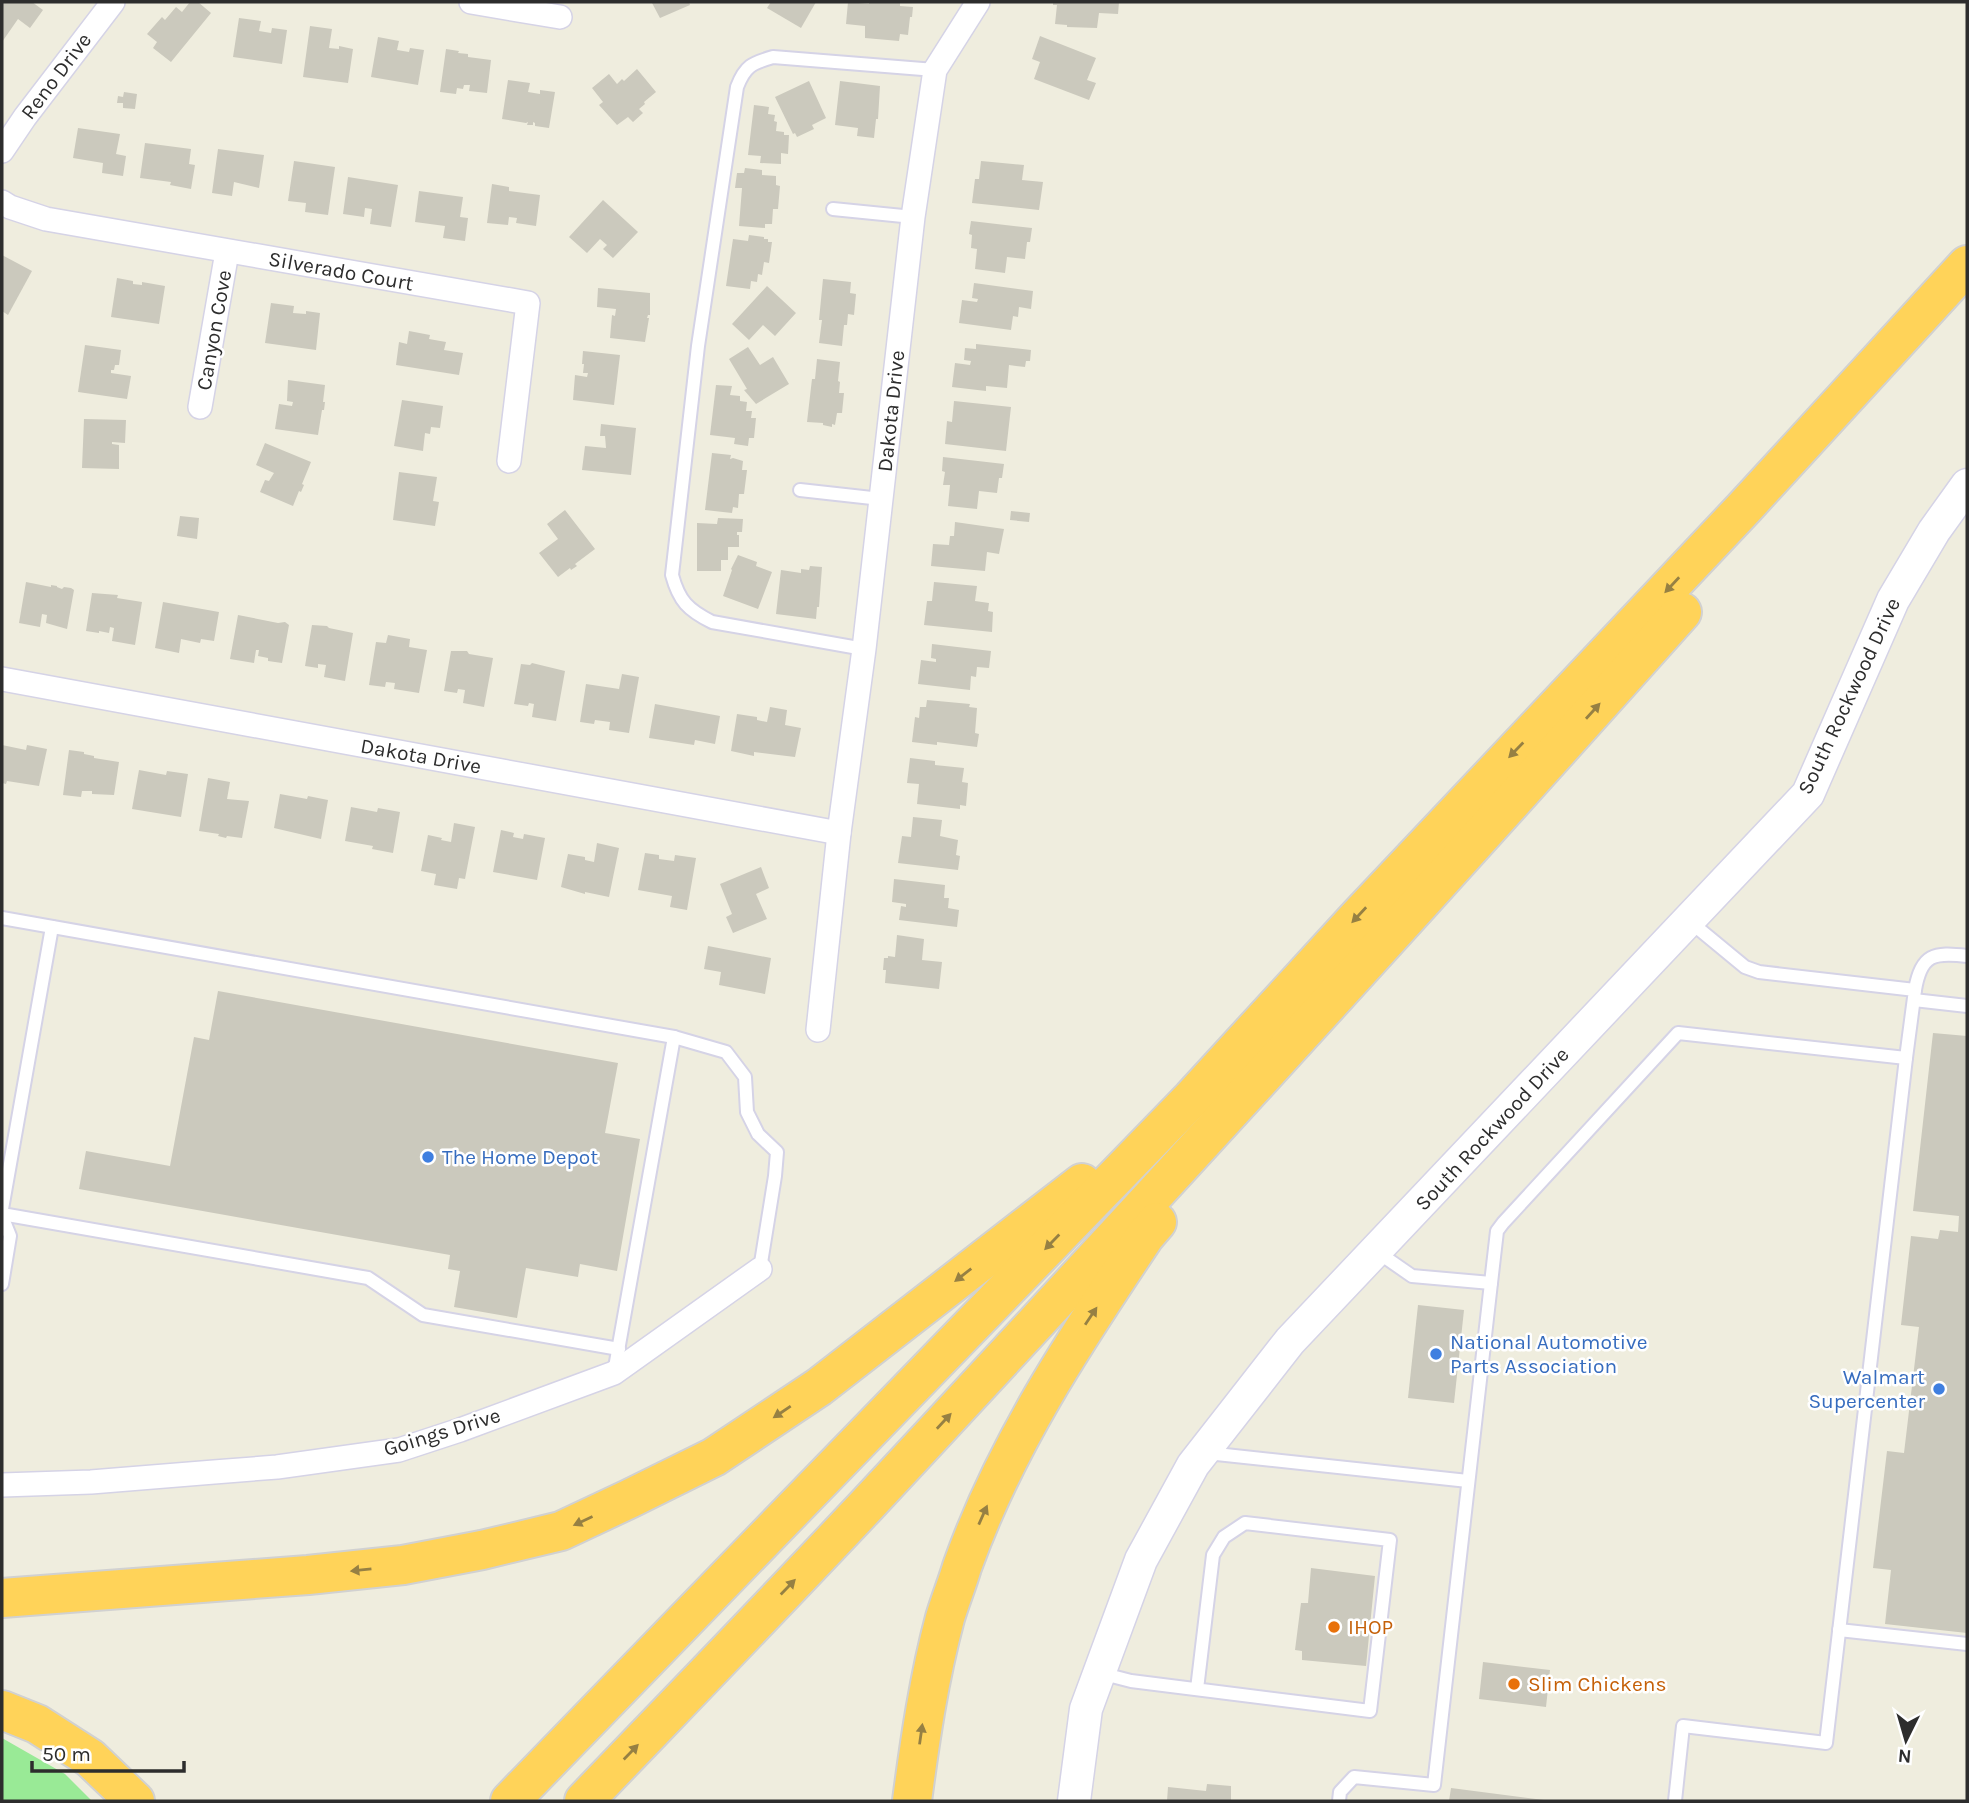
<svg xmlns="http://www.w3.org/2000/svg" width="1969" height="1803" font-family="Karla,sans-serif">
  <style>
    .green { fill: #99ea96 }
    .building { fill: #cbc9bd }
    .lines { fill: none; stroke-linecap: round; stroke-linejoin: round }
    .lane-casing { stroke: #d5d3e6; stroke-width: 16 }
    .street-casing { stroke: #d5d3e6; stroke-width: 26 }
    .secondary-casing { stroke: #d5d3e6; stroke-width: 35 }
    .highway-casing { stroke: #d1d1d1; stroke-width: 42 }
    .lane { stroke: #fff; stroke-width: 12 }
    .street { stroke: #fff; stroke-width: 23 }
    .secondary { stroke: #fff; stroke-width: 32 }
    .highway { stroke: #ffd359; stroke-width: 38 }
    .oneway { fill: #968043 }
    .shop-dot { fill: #3f7fe0; stroke: #fff; stroke-width: 2.5 }
    .food-dot { fill: #e8710a; stroke: #fff; stroke-width: 2.5 }
    .labels { text-anchor: middle; stroke-width: 5; stroke-linejoin: round; paint-order: stroke }
    .street-label { font-size: 21px; fill: #2d2d2d; stroke: #fff }
    .shop-label { font-size: 21px; fill: #366cbe; stroke: #fff; text-anchor: start }
    .food-label { font-size: 21px; fill: #c56008; stroke: #fff; text-anchor: start }
  </style>
  <rect width="100%" height="100%" fill="#efedde"/>
  <polygon class="green" points="2,1738 65,1774 92,1801 2,1801"/>
  <g class="building">
    <polygon points="2,2 32,2 43,10 30,28 18,19 2,42"/>
    <polygon points="190,2 198,2 211,13 171,62 153,48 157,42 147,34 162,17 165,20 176,7 182,12"/>
    <polygon points="654,2 689,2 690,5 660,18 652,3"/>
    <polygon points="771,2 816,2 801,28 767,8"/>
    <polygon points="848,2 869,4 869,2 900,2 900,6 913,7 912,17 910,17 908,35 900,34 899,41 865,38 865,26 846,24"/>
    <polygon points="1053,2 1119,2 1118,14 1099,13 1097,28 1067,27 1067,25 1055,24 1057,5 1053,5"/>
    <polygon points="239,18 261,21 259,31 271,33 272,28 287,30 282,64 233,57"/>
    <polygon points="310,26 332,29 329,48 339,49 339,46 353,49 348,83 303,77"/>
    <polygon points="1040,36 1096,58 1087,80 1096,83 1089,100 1034,79 1040,62 1032,59"/>
    <polygon points="378,37 399,41 397,50 409,52 410,48 424,50 418,85 371,77"/>
    <polygon points="446,49 459,51 458,53 468,54 468,57 491,60 487,93 469,91 470,85 464,85 463,89 457,88 456,94 440,92"/>
    <polygon points="637,69 656,92 644,102 645,104 639,109 643,113 633,122 628,117 617,125 599,105 603,102 592,88 609,74 617,84 622,79 624,81"/>
    <polygon points="508,80 530,83 528,92 540,94 540,90 555,92 549,128 535,126 535,123 533,122 533,125 527,125 528,122 526,123 502,119"/>
    <polygon points="809,81 826,118 812,125 814,129 797,137 795,133 793,134 775,97"/>
    <polygon points="840,81 880,86 878,119 876,119 874,138 857,136 858,128 835,125"/>
    <polygon points="124,92 137,94 135,109 123,108 123,103 117,103 118,96 123,97"/>
    <polygon points="754,105 769,107 768,114 775,115 774,121 777,122 776,131 784,132 784,135 789,135 788,154 781,153 781,164 760,163 761,156 748,155"/>
    <polygon points="78,128 120,134 116,154 126,156 123,176 102,173 103,163 73,158"/>
    <polygon points="145,143 191,149 189,164 195,165 191,189 170,185 171,182 140,178"/>
    <polygon points="218,149 264,155 259,188 234,182 232,196 212,193"/>
    <polygon points="294,161 335,167 328,215 305,212 306,203 288,201"/>
    <polygon points="981,161 1024,165 1022,180 1043,182 1039,210 972,203 975,179 979,179"/>
    <polygon points="745,168 762,170 762,175 776,176 776,185 780,186 778,209 773,209 772,224 765,224 765,228 739,226 742,188 735,188 737,173 744,173"/>
    <polygon points="348,177 398,185 391,227 370,224 372,209 365,208 364,217 343,214"/>
    <polygon points="492,184 509,187 509,191 540,195 536,226 516,223 517,218 509,217 508,225 487,223"/>
    <polygon points="419,191 463,197 460,217 468,218 465,241 443,238 445,226 415,222"/>
    <polygon points="603,200 638,232 613,258 603,249 607,245 600,239 587,253 569,237"/>
    <polygon points="971,221 1032,228 1030,242 1027,242 1025,259 1007,257 1005,273 975,269 977,249 971,248 972,235 969,234"/>
    <polygon points="749,235 764,237 764,239 768,239 768,242 772,242 769,263 764,262 762,275 758,274 757,282 751,281 750,289 726,286 733,239 748,241"/>
    <polygon points="2,255 32,271 8,315 2,311"/>
    <polygon points="117,278 133,281 133,284 142,285 142,282 165,286 159,324 111,317"/>
    <polygon points="823,279 851,282 850,293 856,294 854,315 848,314 847,325 844,325 842,346 819,343 822,320 819,320"/>
    <polygon points="974,283 1033,291 1031,309 1019,307 1018,317 1013,316 1011,330 959,323 962,300 977,302 978,299 972,298"/>
    <polygon points="767,286 796,313 775,336 763,325 749,340 732,324"/>
    <polygon points="598,288 650,293 650,315 648,315 647,318 649,318 645,342 610,338 612,315 615,316 616,309 597,307"/>
    <polygon points="271,303 294,306 293,313 306,314 306,311 320,313 316,350 265,343"/>
    <polygon points="409,331 430,335 429,339 446,342 444,350 463,353 459,375 396,365 399,342 407,344"/>
    <polygon points="976,344 1031,350 1030,361 1026,361 1025,367 1009,365 1007,388 986,386 986,391 952,387 955,363 970,365 971,361 964,360 965,348 976,349"/>
    <polygon points="85,345 121,350 119,365 115,365 114,370 111,370 111,373 131,376 127,399 78,392"/>
    <polygon points="748,347 760,365 773,357 789,384 756,404 744,390 747,389 729,359"/>
    <polygon points="583,351 620,355 614,405 573,400 575,375 587,377 588,373 583,373 584,364 582,364"/>
    <polygon points="817,359 840,362 838,381 840,382 839,393 844,393 842,413 837,413 835,425 832,424 832,427 823,425 823,423 807,422 812,379 815,379"/>
    <polygon points="288,380 325,385 323,402 325,402 324,410 322,410 318,435 275,429 279,404 292,406 293,402 287,401"/>
    <polygon points="716,385 732,386 730,395 740,396 740,401 747,402 746,411 752,411 751,418 756,418 754,438 749,438 748,446 734,444 735,438 710,435"/>
    <polygon points="402,400 443,406 440,428 431,427 430,434 425,433 423,451 394,446"/>
    <polygon points="954,401 1011,407 1006,451 945,444 947,421 952,422"/>
    <polygon points="84,419 126,420 125,443 112,442 112,444 119,445 119,469 82,468"/>
    <polygon points="601,424 636,428 631,475 582,470 585,446 606,448 605,436 600,436"/>
    <polygon points="265,443 311,462 302,484 304,485 301,492 299,491 293,506 260,492 265,480 269,481 274,473 256,465"/>
    <polygon points="712,453 731,455 730,459 733,458 743,461 742,470 747,470 744,494 739,494 738,508 733,507 732,513 705,510"/>
    <polygon points="943,457 1004,464 1002,478 999,478 997,493 979,491 977,509 948,506 950,485 943,485 945,472 942,471"/>
    <polygon points="399,472 437,477 433,501 439,502 435,526 393,520"/>
    <polygon points="565,510 595,549 575,564 577,566 571,570 570,568 558,577 539,553 558,539 547,524"/>
    <polygon points="1011,511 1030,513 1029,522 1010,520"/>
    <polygon points="180,516 199,518 197,539 177,536"/>
    <polygon points="718,518 743,519 742,532 737,532 737,535 739,535 739,547 728,547 728,560 721,560 721,571 697,571 697,523 717,524"/>
    <polygon points="955,522 1004,529 999,554 987,552 985,571 931,566 933,544 949,545 950,536 954,536"/>
    <polygon points="738,555 757,562 756,566 772,572 758,609 723,596 732,570 731,569"/>
    <polygon points="810,566 822,567 819,607 817,607 816,619 776,614 781,570 801,573 801,569 809,570"/>
    <polygon points="26,582 51,587 51,585 57,586 57,587 62,589 64,587 71,588 74,590 67,629 46,623 47,615 42,614 40,627 19,623"/>
    <polygon points="934,582 977,586 975,601 989,603 988,611 993,612 992,632 924,625 927,601 932,601"/>
    <polygon points="92,593 118,595 117,598 142,602 135,645 112,641 114,628 110,627 109,633 99,631 99,633 86,631"/>
    <polygon points="163,602 219,612 214,641 201,639 200,643 181,639 179,653 155,648"/>
    <polygon points="238,615 278,623 285,622 289,625 282,663 268,661 268,658 258,656 259,650 256,650 254,663 230,659"/>
    <polygon points="312,625 327,626 329,628 353,633 345,681 324,677 326,665 318,664 318,668 305,666"/>
    <polygon points="388,635 410,639 409,647 427,650 419,693 394,689 395,683 386,682 385,687 369,685 376,642 386,643"/>
    <polygon points="932,644 991,651 989,668 977,667 976,677 971,676 970,690 918,684 921,660 936,662 936,659 931,658"/>
    <polygon points="451,651 467,651 469,654 493,658 484,707 463,703 465,690 458,689 457,693 444,691"/>
    <polygon points="532,663 565,671 556,721 532,717 534,704 529,703 528,706 514,704 521,664 530,665"/>
    <polygon points="622,674 639,677 629,733 609,730 610,722 595,720 594,724 580,722 586,684 619,689"/>
    <polygon points="927,700 970,704 969,707 977,708 975,733 979,734 977,747 937,742 937,745 912,742 915,717 919,718 920,707 926,707"/>
    <polygon points="655,704 720,716 715,744 695,740 694,745 649,738"/>
    <polygon points="770,707 787,710 785,725 801,728 795,757 754,752 754,756 731,751 737,714 757,717 757,720 767,722"/>
    <polygon points="2,745 26,750 27,745 47,749 39,786 7,781 6,784 2,783"/>
    <polygon points="69,750 84,752 84,754 94,756 94,758 119,762 114,795 92,794 92,791 82,791 81,797 63,795"/>
    <polygon points="910,758 935,761 935,765 964,768 962,782 968,783 966,806 960,805 960,809 917,804 919,784 907,783"/>
    <polygon points="139,770 166,775 167,771 188,774 181,817 132,809"/>
    <polygon points="208,778 230,782 227,799 249,801 242,838 227,836 226,838 218,836 219,834 199,831"/>
    <polygon points="280,794 307,799 308,796 328,800 321,839 274,828"/>
    <polygon points="351,807 377,812 378,808 400,812 393,853 372,849 373,846 345,841"/>
    <polygon points="913,817 942,820 940,836 958,840 956,855 960,856 958,870 898,863 902,836 911,837"/>
    <polygon points="454,823 475,827 465,879 459,878 457,889 434,885 436,874 421,871 428,835 442,838 441,840 451,842"/>
    <polygon points="501,830 514,833 513,837 523,839 524,834 545,838 537,880 493,872"/>
    <polygon points="597,843 619,848 609,897 585,892 585,894 561,887 568,854 585,857 585,860 594,862"/>
    <polygon points="645,853 659,855 659,859 674,861 675,855 696,858 687,910 670,907 672,896 638,890"/>
    <polygon points="761,867 769,888 756,894 767,919 733,933 726,917 732,914 720,884"/>
    <polygon points="894,879 945,885 944,898 949,898 948,908 959,910 957,927 899,920 901,906 906,907 906,904 892,902"/>
    <polygon points="897,935 924,939 922,960 942,962 939,989 885,983 886,970 883,970 884,958 888,958 888,956 895,957"/>
    <polygon points="708,946 771,958 765,994 719,985 721,972 704,969"/>
    <polygon points="218,991 618,1063 605,1133 640,1139 617,1271 580,1264 578,1277 526,1268 517,1318 454,1307 460,1271 448,1269 450,1255 79,1189 86,1151 170,1166 194,1037 209,1040"/>
    <polygon points="1933,1033 1967,1036 1967,1633 1885,1624 1891,1570 1873,1568 1887,1451 1904,1453 1919,1327 1901,1325 1911,1236 1938,1239 1940,1230 1958,1232 1959,1216 1913,1211"/>
    <polygon points="1418,1305 1464,1310 1454,1403 1408,1398"/>
    <polygon points="1311,1568 1375,1576 1366,1666 1302,1660 1302,1651 1295,1650 1301,1603 1308,1603"/>
    <polygon points="1483,1662 1550,1670 1546,1707 1479,1699"/>
    <polygon points="1207,1784 1231,1786 1231,1801 1167,1801 1168,1787 1206,1791"/>
    <polygon points="1451,1788 1544,1800 1544,1801 1449,1801"/>
  </g>
  <g class="lines">
    <defs>
      <g id="lane">
        <polyline points="833,209 913,217"/>
        <polyline points="800,490 881,499"/>
        <path d="M864,649L712,622C688,610 679,601 672,575L698,346L737,87C745,66 752,63 773,57L935,70"/>
        <polyline points="2,918 674,1037 614,1373"/>
        <path d="M1915,990C1921,954 1934,952 1967,956"/>
        <polyline points="1914,1000 1967,1006"/>
        <polyline points="674,1037 726,1052 745,1077 747,1112 758,1134 777,1152 775,1176 760,1269"/>
        <polyline points="2,1209 52,927"/>
        <polyline points="2,1214 368,1278 423,1315 619,1349"/>
        <polyline points="2,1216 10,1236 2,1284"/>
        <polyline points="1376,1251 1412,1276 1491,1283"/>
        <polyline points="1207,1453 1468,1481"/>
        <polyline points="1839,1630 1967,1644"/>
        <polyline points="1100,1673 1131,1681 1370,1711 1390,1540 1245,1523 1224,1537 1213,1555 1197,1689"/>
        <polyline points="1339,1801 1340,1792 1354,1777 1434,1785 1491,1283 1497,1231 1503,1223 1678,1033 1906,1058 1915,990 1759,972 1745,967 1688,920"/>
        <polyline points="1675,1801 1683,1726 1826,1743 1906,1058"/>
      </g>
      <g id="street">
        <polyline points="471,2 560,17"/>
        <polyline points="2,151 25,117 113,2"/>
        <polyline points="2,202 10,207 46,219 528,303 509,461"/>
        <polyline points="200,407 227,252"/>
        <polyline points="2,679 839,833"/>
        <polyline points="818,1030 839,833 864,649 913,217 935,70 978,2"/>
        <polyline points="2,1485 91,1482 214,1472 277,1467 399,1450 460,1430 614,1373 760,1269"/>
      </g>
      <polyline id="secondary" points="1074,1801 1086,1709 1141,1560 1193,1465 1290,1341 1808,794 1893,600 1934,531 1967,485"/>
      <g id="highway">
        <polyline points="2,1598 308,1575 403,1565 482,1550 561,1531 629,1499 714,1457 819,1387 1082,1183"/>
        <polyline points="2,1710 37,1724 90,1758 135,1801"/>
        <polyline points="510,1801 1192,1098 1358,917 1744,508 1967,265"/>
        <path d="M584,1801C678,1703 772,1606 865,1507C1140,1212 1413,913 1682,612"/>
        <path d="M912,1801C920,1740 929,1678 945,1618C950,1601 957,1584 962,1567C1005,1446 1074,1342 1145,1236L1157,1222"/>
      </g>
    </defs>
    <use href="#lane" class="lane-casing"/>
    <use href="#street" class="street-casing"/>
    <use href="#secondary" class="secondary-casing"/>
    <use href="#highway" class="highway-casing"/>
    <use href="#lane" class="lane"/>
    <use href="#street" class="street"/>
    <use href="#secondary" class="secondary"/>
    <use href="#highway" class="highway"/>
  </g>
  <defs><path id="oneway-solid" d="M-6-.8H1V-3.2L6.5 0L1 3.2V.8H-6Z" transform="scale(1.75)"/></defs>
  <g class="oneway">
    <use href="#oneway-solid" transform="translate(1672 585) rotate(133)"/>
    <use href="#oneway-solid" transform="translate(1593 711) rotate(-48)"/>
    <use href="#oneway-solid" transform="translate(1516 750) rotate(134)"/>
    <use href="#oneway-solid" transform="translate(1359 915) rotate(133)"/>
    <use href="#oneway-solid" transform="translate(1052 1242) rotate(134)"/>
    <use href="#oneway-solid" transform="translate(963 1275) rotate(142)"/>
    <use href="#oneway-solid" transform="translate(1091 1316) rotate(-56)"/>
    <use href="#oneway-solid" transform="translate(782 1412) rotate(146)"/>
    <use href="#oneway-solid" transform="translate(944 1421) rotate(-47)"/>
    <use href="#oneway-solid" transform="translate(983 1515) rotate(-66)"/>
    <use href="#oneway-solid" transform="translate(583 1521) rotate(155)"/>
    <use href="#oneway-solid" transform="translate(361 1570) rotate(174)"/>
    <use href="#oneway-solid" transform="translate(788 1587) rotate(-46)"/>
    <use href="#oneway-solid" transform="translate(921 1734) rotate(-82)"/>
    <use href="#oneway-solid" transform="translate(631 1752) rotate(-46)"/>
  </g>
  <g class="shop-dot">
    <circle cx="428" cy="1157" r="7"/>
    <circle cx="1436" cy="1354" r="7"/>
    <circle cx="1939" cy="1389" r="7"/>
  </g>
  <g class="food-dot">
    <circle cx="1334" cy="1627" r="7"/>
    <circle cx="1514" cy="1684" r="7"/>
  </g>
  <g class="labels">
    <g class="street-label">
      <text transform="translate(56 76) rotate(-53)" y="7">Reno Drive</text>
      <text transform="translate(341 271) rotate(10)" y="7">Silverado Court</text>
      <text transform="translate(214 330) rotate(-80)" y="7">Canyon Cove</text>
      <text transform="translate(891 411) rotate(-84)" y="7">Dakota Drive</text>
      <text transform="translate(1849 696) rotate(-65)" y="7">South Rockwood Drive</text>
      <text transform="translate(421 756) rotate(10)" y="7">Dakota Drive</text>
      <text transform="translate(1492 1129) rotate(-47)" y="7">South Rockwood Drive</text>
      <text transform="translate(442 1432) rotate(-17)" y="7">Goings Drive</text>
    </g>
    <g class="shop-label">
      <text x="442" y="1164">The Home Depot</text>
      <text x="1450" y="1349">National Automotive<tspan x="1450" dy="24">Parts Association</tspan></text>
      <text x="1925" y="1384" text-anchor="end">Walmart<tspan x="1925" dy="24">Supercenter</tspan></text>
    </g>
    <g class="food-label">
      <text x="1348" y="1634">IHOP</text>
      <text x="1528" y="1691">Slim Chickens</text>
    </g>
  </g>
  <rect width="1969" height="1803" fill="none" stroke="#2d2d2d" stroke-width="7"/>
  <g transform="translate(1906 1740) rotate(185)" stroke="#ffffff" stroke-width="5" paint-order="stroke">
  <path d="M0-5L12 26L0 18L-12 26Z" fill="#2d2d2d"/>
  <text y="-10" font-size="19" font-weight="bold" text-anchor="middle" fill="#2d2d2d">N</text>
  </g>
  <path d="M32 1761v10h152v-10" fill="none" stroke="#2d2d2d" stroke-width="3.5"/>
  <text x="42" y="1761" font-size="21" fill="#2d2d2d" stroke="#ffffff" stroke-width="5" paint-order="stroke">50 m</text>
</svg>
